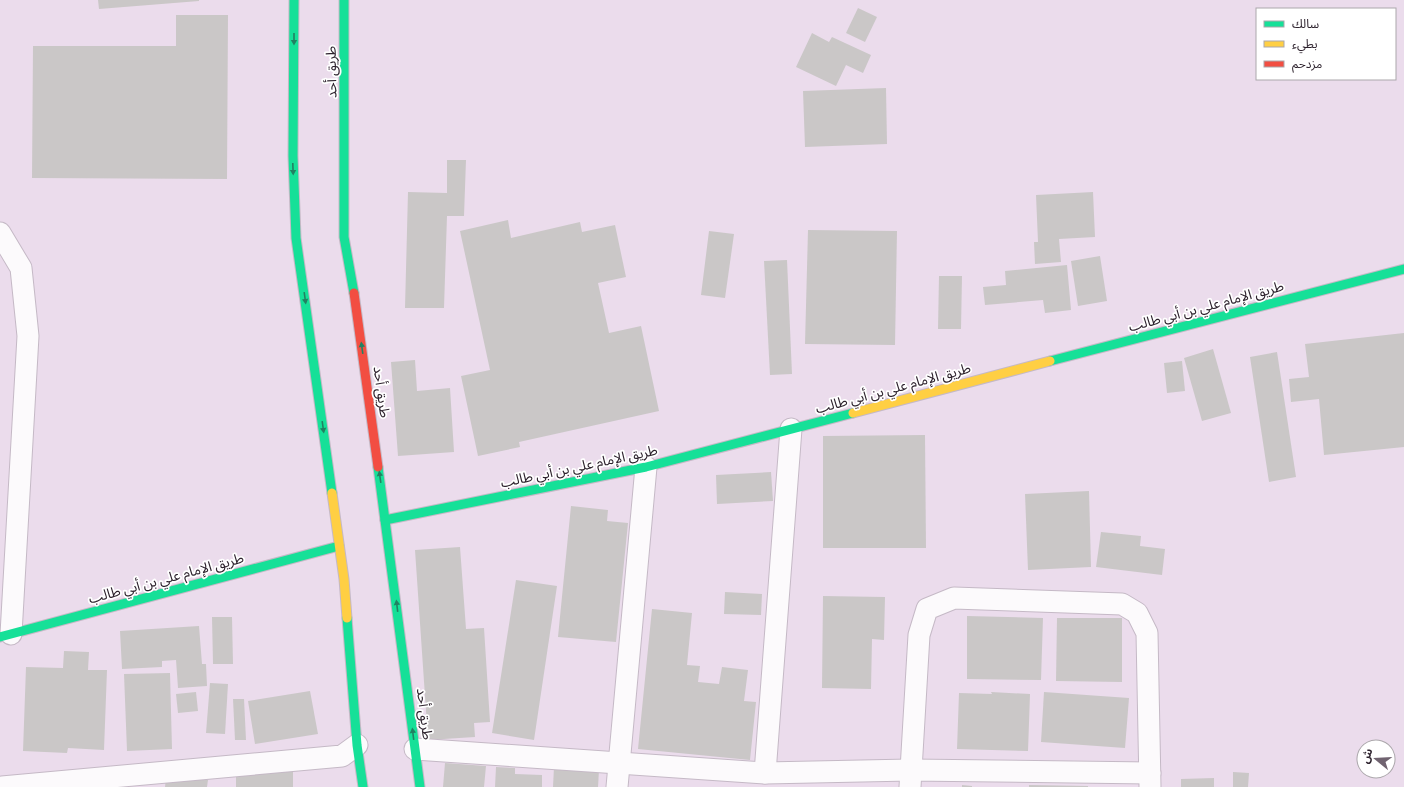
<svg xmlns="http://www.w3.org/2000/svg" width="1404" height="787" font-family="'PT Sans Narrow','Noto Sans Arabic',sans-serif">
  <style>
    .building { fill: #cac7c7 }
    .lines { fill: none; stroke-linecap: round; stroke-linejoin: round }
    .street-casing { stroke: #c5b9c6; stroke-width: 23 }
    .fast-casing { stroke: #c5b9c6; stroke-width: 11 }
    .slow-casing { stroke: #c5b9c6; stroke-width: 11 }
    .jam-casing { stroke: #c5b9c6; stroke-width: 11 }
    .street { stroke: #fcfafc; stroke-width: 21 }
    .fast { stroke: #16e098; stroke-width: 9 }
    .slow { stroke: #ffcf43; stroke-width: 9 }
    .jam { stroke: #f24e42; stroke-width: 9 }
    .oneway { fill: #228162 }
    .labels { text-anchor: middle; stroke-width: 3.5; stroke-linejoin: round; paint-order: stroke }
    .street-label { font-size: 14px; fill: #2d222d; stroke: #fff }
  </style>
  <rect width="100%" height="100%" fill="#ebdcec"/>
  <g class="building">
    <polygon points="98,0 199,0 199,1 99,9"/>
    <polygon points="858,8 877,17 865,42 846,33"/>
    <polygon points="176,15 228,15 227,179 32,178 33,46 176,46"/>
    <polygon points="812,33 829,42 832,37 871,55 863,73 846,65 836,86 796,67"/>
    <polygon points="886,88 887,144 805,147 803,91"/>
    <polygon points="447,160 466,160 464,216 447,216 444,308 405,308 408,192 447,193"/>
    <polygon points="1093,192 1095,237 1059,239 1061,262 1035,264 1034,242 1038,242 1036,195"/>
    <polygon points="508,220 511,238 580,222 582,232 615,225 626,277 598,283 609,333 641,326 659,411 519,442 520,447 478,456 461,376 490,370 460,231"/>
    <polygon points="808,230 897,231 895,345 805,344"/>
    <polygon points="709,231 734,234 725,298 701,295"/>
    <polygon points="1100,256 1107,301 1078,306 1071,261"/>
    <polygon points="787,260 792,374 770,375 764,261"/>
    <polygon points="1067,265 1071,310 1045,313 1043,300 985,305 983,287 1006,285 1005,271"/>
    <polygon points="939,276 962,276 961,329 938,329"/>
    <polygon points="1404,333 1404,447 1324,455 1319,399 1291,402 1289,379 1309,377 1305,344"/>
    <polygon points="1213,349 1231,413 1202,421 1184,358"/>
    <polygon points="1277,352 1296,477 1269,482 1250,357"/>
    <polygon points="415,360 417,391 450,388 454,452 398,456 391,362"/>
    <polygon points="1182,361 1185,391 1167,393 1164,363"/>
    <polygon points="925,435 926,548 823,548 823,436"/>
    <polygon points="771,472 773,501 717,504 716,475"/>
    <polygon points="1089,491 1091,567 1028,570 1025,494"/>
    <polygon points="571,506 608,510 607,521 628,523 616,642 558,637"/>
    <polygon points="1101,532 1141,536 1140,546 1165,549 1162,575 1096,567"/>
    <polygon points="460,547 466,629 484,628 490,722 474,723 475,737 428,740 415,550"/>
    <polygon points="516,580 557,586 534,740 492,733"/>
    <polygon points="725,592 762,594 761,615 724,614"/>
    <polygon points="823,596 885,597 884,640 872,639 871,689 822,688"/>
    <polygon points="652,609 692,613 687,665 700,666 698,682 719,684 722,667 748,670 744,701 756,702 750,760 638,749"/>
    <polygon points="967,616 1043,618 1041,680 967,679"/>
    <polygon points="212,617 232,617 233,664 213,664"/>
    <polygon points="1057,618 1122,618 1122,682 1056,681"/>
    <polygon points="199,626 202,664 206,664 207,686 178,688 176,660 162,661 162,667 122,669 120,631"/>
    <polygon points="64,651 89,652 88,670 107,670 104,750 68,748 67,753 23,751 26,667 63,668"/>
    <polygon points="170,673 172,749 127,751 124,674"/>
    <polygon points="210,683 228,684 225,734 206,733"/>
    <polygon points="310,691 318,734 255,744 248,701"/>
    <polygon points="196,692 198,711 178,713 176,694"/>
    <polygon points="991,692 1030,694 1028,751 957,749 959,693 992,694"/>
    <polygon points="1044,692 1129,698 1125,748 1041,742"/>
    <polygon points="233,699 244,699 246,740 235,740"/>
    <polygon points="445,763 486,766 484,787 443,787"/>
    <polygon points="236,766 293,767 293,787 236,787"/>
    <polygon points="496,767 515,768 515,774 542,775 542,787 495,787"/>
    <polygon points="554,767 599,770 598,787 553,787"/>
    <polygon points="1233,772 1249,773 1248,787 1233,787"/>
    <polygon points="166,778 208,780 207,787 165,787"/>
    <polygon points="1214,778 1214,787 1181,787 1181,779"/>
    <polygon points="962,785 972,786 972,787 962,787"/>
    <polygon points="1029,785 1088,786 1088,787 1029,787"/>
  </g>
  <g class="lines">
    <defs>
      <g id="street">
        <polyline points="0,233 21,268 28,336 11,634"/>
        <polyline points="415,749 765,773 910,770 1150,773"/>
        <polyline points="765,773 791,429"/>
        <polyline points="2,787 342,756 357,745"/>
        <polyline points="617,787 646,467"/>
        <polyline points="910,787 919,635 927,609 954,598 1122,604 1137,613 1147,633 1150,786"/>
      </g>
      <g id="fast">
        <polyline points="294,0 293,156 296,238 332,493"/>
        <polyline points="344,0 344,237 354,293"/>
        <polyline points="1050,361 1404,269"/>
        <polyline points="378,467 420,787"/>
        <polyline points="385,520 646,467 853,413"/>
        <polyline points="347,618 357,745 363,787"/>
        <polyline points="0,637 339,546"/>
      </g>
      <g id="slow">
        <polyline points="853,413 1050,361"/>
        <polyline points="332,493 344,579 347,618"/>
      </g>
      <polyline id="jam" points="354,293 378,467"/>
    </defs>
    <use href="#street" class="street-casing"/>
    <use href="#fast" class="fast-casing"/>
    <use href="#slow" class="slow-casing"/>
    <use href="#jam" class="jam-casing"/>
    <use href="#street" class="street"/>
    <use href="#fast" class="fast"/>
    <use href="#slow" class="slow"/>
    <use href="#jam" class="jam"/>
  </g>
  <defs><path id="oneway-solid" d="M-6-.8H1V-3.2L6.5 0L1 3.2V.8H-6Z"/></defs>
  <g class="oneway">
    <use href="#oneway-solid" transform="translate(294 39) rotate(90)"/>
    <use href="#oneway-solid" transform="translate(293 169) rotate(88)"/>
    <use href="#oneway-solid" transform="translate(305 298) rotate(82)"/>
    <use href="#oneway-solid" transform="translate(362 348) rotate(-98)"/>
    <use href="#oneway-solid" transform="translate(323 427) rotate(82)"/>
    <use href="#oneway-solid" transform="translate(380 477) rotate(-98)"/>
    <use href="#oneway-solid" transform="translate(397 606) rotate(-97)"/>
    <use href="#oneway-solid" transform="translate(413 734) rotate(-97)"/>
  </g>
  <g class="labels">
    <g class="street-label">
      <text transform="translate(331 72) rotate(-91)" y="5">طريق أحد</text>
      <text transform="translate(1206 306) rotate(-15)" y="5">طريق الإمام علي بن أبي طالب</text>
      <text transform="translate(893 388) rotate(-15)" y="5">طريق الإمام علي بن أبي طالب</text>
      <text transform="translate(382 392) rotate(82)" y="5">طريق أحد</text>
      <text transform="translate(579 466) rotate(-12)" y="5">طريق الإمام علي بن أبي طالب</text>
      <text transform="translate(166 578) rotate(-15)" y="5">طريق الإمام علي بن أبي طالب</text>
      <text transform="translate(425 714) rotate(83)" y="5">طريق أحد</text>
    </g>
  </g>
  <rect x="1256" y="8" width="140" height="72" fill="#ffffff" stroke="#aba7ab"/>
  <rect x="1264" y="21" width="20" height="6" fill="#16e098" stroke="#aba7ab"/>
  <text x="1292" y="28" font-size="12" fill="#2d222d">سالك</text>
  <rect x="1264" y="41" width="20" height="6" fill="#ffcf43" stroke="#aba7ab"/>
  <text x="1292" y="48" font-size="12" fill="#2d222d">بطيء</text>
  <rect x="1264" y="61" width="20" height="6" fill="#f24e42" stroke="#aba7ab"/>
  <text x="1292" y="68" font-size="12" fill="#2d222d">مزدحم</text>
  <g transform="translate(1376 759) rotate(288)"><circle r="19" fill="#ffffff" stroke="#aba7ab"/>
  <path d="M0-3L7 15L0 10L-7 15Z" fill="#706370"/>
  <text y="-6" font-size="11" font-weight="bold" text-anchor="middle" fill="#2d222d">ش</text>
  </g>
</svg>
